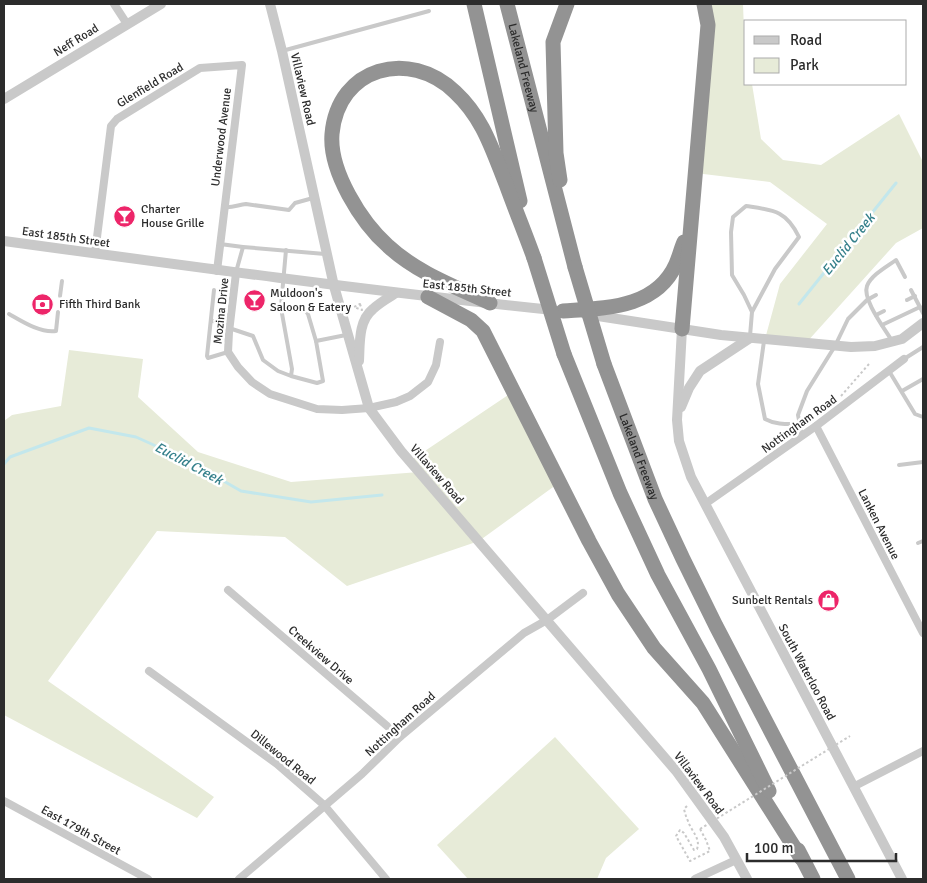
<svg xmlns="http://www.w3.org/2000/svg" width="927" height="883" font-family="Signika,sans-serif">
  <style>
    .green { fill: #e7ebd8 }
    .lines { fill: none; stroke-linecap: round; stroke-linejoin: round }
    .stream { stroke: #c3e7ec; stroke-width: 3 }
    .path { stroke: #c9c9c9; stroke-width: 2; stroke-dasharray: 2.5 2.5; stroke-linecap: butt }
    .service { stroke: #c9c9c9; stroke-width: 4 }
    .minor { stroke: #c9c9c9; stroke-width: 8 }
    .tertiary { stroke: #c9c9c9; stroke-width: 10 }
    .motorway { stroke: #939393; stroke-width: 15 }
    .path-bridge { stroke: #c9c9c9; stroke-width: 2; stroke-dasharray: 2.5 2.5; stroke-linecap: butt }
    .motorway-bridge { stroke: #939393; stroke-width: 15 }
    .labels { text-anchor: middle; stroke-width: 5; stroke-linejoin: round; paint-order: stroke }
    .street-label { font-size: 12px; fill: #2c2c2c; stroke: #fff }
    .poi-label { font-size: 12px; fill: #2c2c2c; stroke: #fff; text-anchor: start }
    .water-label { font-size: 14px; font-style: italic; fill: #35808b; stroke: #fff }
  </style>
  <rect width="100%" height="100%" fill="#fff"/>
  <g class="green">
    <polygon points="704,4 743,4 746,84 752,84 761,139 783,160 821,165 899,114 923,162 923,228 896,243 806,343 765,339 780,284 827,224 770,182 695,173"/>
    <polygon points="69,350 143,359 138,397 198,452 291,482 419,472 410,461 514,391 560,482 479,541 347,586 285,537 157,531 48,681 214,797 197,818 4,715 4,421 12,415 61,406"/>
    <polygon points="555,737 639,829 606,858 597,879 468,879 437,845"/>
  </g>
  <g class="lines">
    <g class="stream">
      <polyline points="799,304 896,183"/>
      <polyline points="4,464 10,457 89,428 136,437 187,460 241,491 311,502 382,495"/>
    </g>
    <g class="path">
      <polygon points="360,304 362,310 354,307"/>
      <polyline points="841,396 869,364"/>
      <path d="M687,806L684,809C685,813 686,817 688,821C691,831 701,838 697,849L694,850L684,833L680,830L676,836L690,861L710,851L706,840L700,829"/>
    </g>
    <g class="service">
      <polyline points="282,51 429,11"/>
      <path d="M224,207C232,208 238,205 246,204L289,210L295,203L313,198"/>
      <polyline points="220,244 243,247"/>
      <polyline points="236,272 243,247 325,254"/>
      <polyline points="214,290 207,356 208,358 228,352"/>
      <polyline points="911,290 923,313"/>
      <polyline points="60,296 62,281"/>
      <polyline points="907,300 915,296"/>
      <polyline points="281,306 286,250"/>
      <path d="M9,314C23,322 40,333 56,331L58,312"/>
      <polyline points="876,315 884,311"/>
      <polyline points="211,321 230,322"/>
      <polyline points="882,325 920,307"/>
      <polyline points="229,328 253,336 263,360 278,371 291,376 292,369 281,308 281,306 305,310 308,314 316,341 323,381 317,383 291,376"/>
      <path d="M750,336L752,312L744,295L732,275L731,232L733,217L746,206C773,210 786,210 799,237L775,269L752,312"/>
      <polyline points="316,341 346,335"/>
      <path d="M764,341L758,384L765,419C776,425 787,424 800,424"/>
      <path d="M892,341C885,329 862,299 867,286C871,275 888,266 896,260L905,277"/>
      <polyline points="904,359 923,347"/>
      <polyline points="889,371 915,414 923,417"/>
      <polyline points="902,391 923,379"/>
      <polyline points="802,436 798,415 807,391 835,346 848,319 867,300 876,295"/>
      <polyline points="899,465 923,462"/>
      <polyline points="918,543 923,541"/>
    </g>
    <g class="minor">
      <polyline points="114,4 127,24"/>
      <polyline points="95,253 111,126 117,119 200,68 242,65 217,271"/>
      <polyline points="236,273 229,332 228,352 238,367 252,382 270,394 317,409 342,410 369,408 396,402 410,396 428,382 436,365 440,342"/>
      <polyline points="816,426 923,633"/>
      <polyline points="705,504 816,426 904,359"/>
      <polyline points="228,590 400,737"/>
      <polyline points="149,671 277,764 324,805 386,879"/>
      <polyline points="853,787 923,751"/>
      <polyline points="4,801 148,879"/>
      <polyline points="239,879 362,774 400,737 524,633 547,620 583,593"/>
      <polyline points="695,879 736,860"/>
    </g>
    <g class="tertiary">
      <polyline points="270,4 282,51 334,286 369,408 401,451 677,772 724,837 747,879"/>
      <polyline points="4,99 161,4"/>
      <path d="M4,241C187,266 370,291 553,310"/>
      <polyline points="585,314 721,335 851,347 875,346 902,339 923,323"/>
      <polyline points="682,329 677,420 679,441 691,477 902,879"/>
      <path d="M359,361C360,344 358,321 373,309C379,303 388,298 396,293"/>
      <polyline points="681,407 689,388 700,371 750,338"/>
    </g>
    <g class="motorway">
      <polyline points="474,4 520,201"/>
      <path id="s1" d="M507,4L575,267"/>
      <polyline points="560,180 556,153 553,42 567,4"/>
      <polyline points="428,297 471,320 483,331 589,541 618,594 654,648 703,703 801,858"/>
      <path d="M490,303C456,287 417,273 388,246C361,222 329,171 332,134C338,67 409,48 455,92C483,118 492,149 506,184C515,209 525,233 534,258"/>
      <path d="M563,311C604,308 656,309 676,264C679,257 681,249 684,242"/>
      <polyline points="682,329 708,25 704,4"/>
      <polyline points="564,354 620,493 658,575 709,669 769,791"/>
      <path id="s2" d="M604,364L655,499L683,559L716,626L848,879"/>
      <polyline points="798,850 813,879"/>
    </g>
    <polyline class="path-bridge" points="700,829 850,736"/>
    <g class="motorway-bridge">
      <polyline points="534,258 564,354"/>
      <polyline points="575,267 604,364"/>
    </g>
  </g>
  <defs>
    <symbol id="bar-disc" viewBox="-11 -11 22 22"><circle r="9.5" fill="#ed2569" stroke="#fff"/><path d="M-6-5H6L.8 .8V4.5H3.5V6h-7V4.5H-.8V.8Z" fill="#fff"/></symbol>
    <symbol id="bank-disc" viewBox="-11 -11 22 22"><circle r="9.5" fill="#ed2569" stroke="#fff"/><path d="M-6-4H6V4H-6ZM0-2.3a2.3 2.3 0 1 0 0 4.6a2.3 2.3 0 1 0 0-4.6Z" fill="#fff"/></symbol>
    <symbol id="shop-disc" viewBox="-11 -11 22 22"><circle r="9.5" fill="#ed2569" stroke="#fff"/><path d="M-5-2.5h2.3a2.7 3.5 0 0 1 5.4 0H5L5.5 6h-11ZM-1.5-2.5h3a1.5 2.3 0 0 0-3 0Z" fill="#fff"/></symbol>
  </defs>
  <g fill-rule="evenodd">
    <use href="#bar-disc" x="112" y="204" width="25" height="25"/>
    <use href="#bar-disc" x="242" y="288" width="25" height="25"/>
    <use href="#bank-disc" x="30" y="292" width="25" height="25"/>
    <use href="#shop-disc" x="816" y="588" width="25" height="25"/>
  </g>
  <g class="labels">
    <g class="street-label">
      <text transform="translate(76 40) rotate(-32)" y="4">Neff Road</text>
      <text dy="4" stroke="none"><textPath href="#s1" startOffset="66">Lakeland Freeway</textPath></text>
      <text transform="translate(150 85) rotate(-31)" y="4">Glenfield Road</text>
      <text transform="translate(303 89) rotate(77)" y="4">Villaview Road</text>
      <text transform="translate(221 137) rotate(-83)" y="4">Underwood Avenue</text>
      <text transform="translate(66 237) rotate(8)" y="4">East 185th Street</text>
      <text transform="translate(467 288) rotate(6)" y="4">East 185th Street</text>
      <text transform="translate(221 311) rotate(-84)" y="4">Mozina Drive</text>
      <text transform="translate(799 424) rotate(-36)" y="4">Nottingham Road</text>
      <text dy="4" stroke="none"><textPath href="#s2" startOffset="99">Lakeland Freeway</textPath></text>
      <text transform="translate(437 474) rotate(49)" y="4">Villaview Road</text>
      <text transform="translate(879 524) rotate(63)" y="4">Lanken Avenue</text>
      <text transform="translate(321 655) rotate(41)" y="4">Creekview Drive</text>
      <text transform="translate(807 672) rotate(62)" y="4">South Waterloo Road</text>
      <text transform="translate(400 724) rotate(-42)" y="4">Nottingham Road</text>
      <text transform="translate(283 757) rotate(39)" y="4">Dillewood Road</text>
      <text transform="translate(699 783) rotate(53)" y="4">Villaview Road</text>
      <text transform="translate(81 830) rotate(29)" y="4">East 179th Street</text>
    </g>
    <g class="poi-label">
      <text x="141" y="213">Charter<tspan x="141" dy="14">House Grille</tspan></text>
      <text x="270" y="297">Muldoon's<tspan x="270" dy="14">Saloon &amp; Eatery</tspan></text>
      <text x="59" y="308">Fifth Third Bank</text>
      <text x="813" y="604" text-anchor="end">Sunbelt Rentals</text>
    </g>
    <g class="water-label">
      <text transform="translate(848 244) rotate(-51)" y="5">Euclid Creek</text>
      <text transform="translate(189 463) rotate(28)" y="5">Euclid Creek</text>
    </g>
  </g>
  <rect width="927" height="883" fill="none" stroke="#2c2c2c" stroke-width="10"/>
  <rect x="744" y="20" width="162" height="65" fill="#ffffff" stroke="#ababab"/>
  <rect x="754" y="36" width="25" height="8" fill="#c9c9c9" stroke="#ababab"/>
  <text x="790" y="45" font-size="15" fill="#2c2c2c">Road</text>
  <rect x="754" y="58" width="25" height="15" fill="#e7ebd8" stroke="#ababab"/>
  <text x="790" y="70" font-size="15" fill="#2c2c2c">Park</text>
  <path d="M747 853v8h149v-8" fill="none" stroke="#2c2c2c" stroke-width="2.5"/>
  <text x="754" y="853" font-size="15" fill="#2c2c2c" stroke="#ffffff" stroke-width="4" paint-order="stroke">100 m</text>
</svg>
